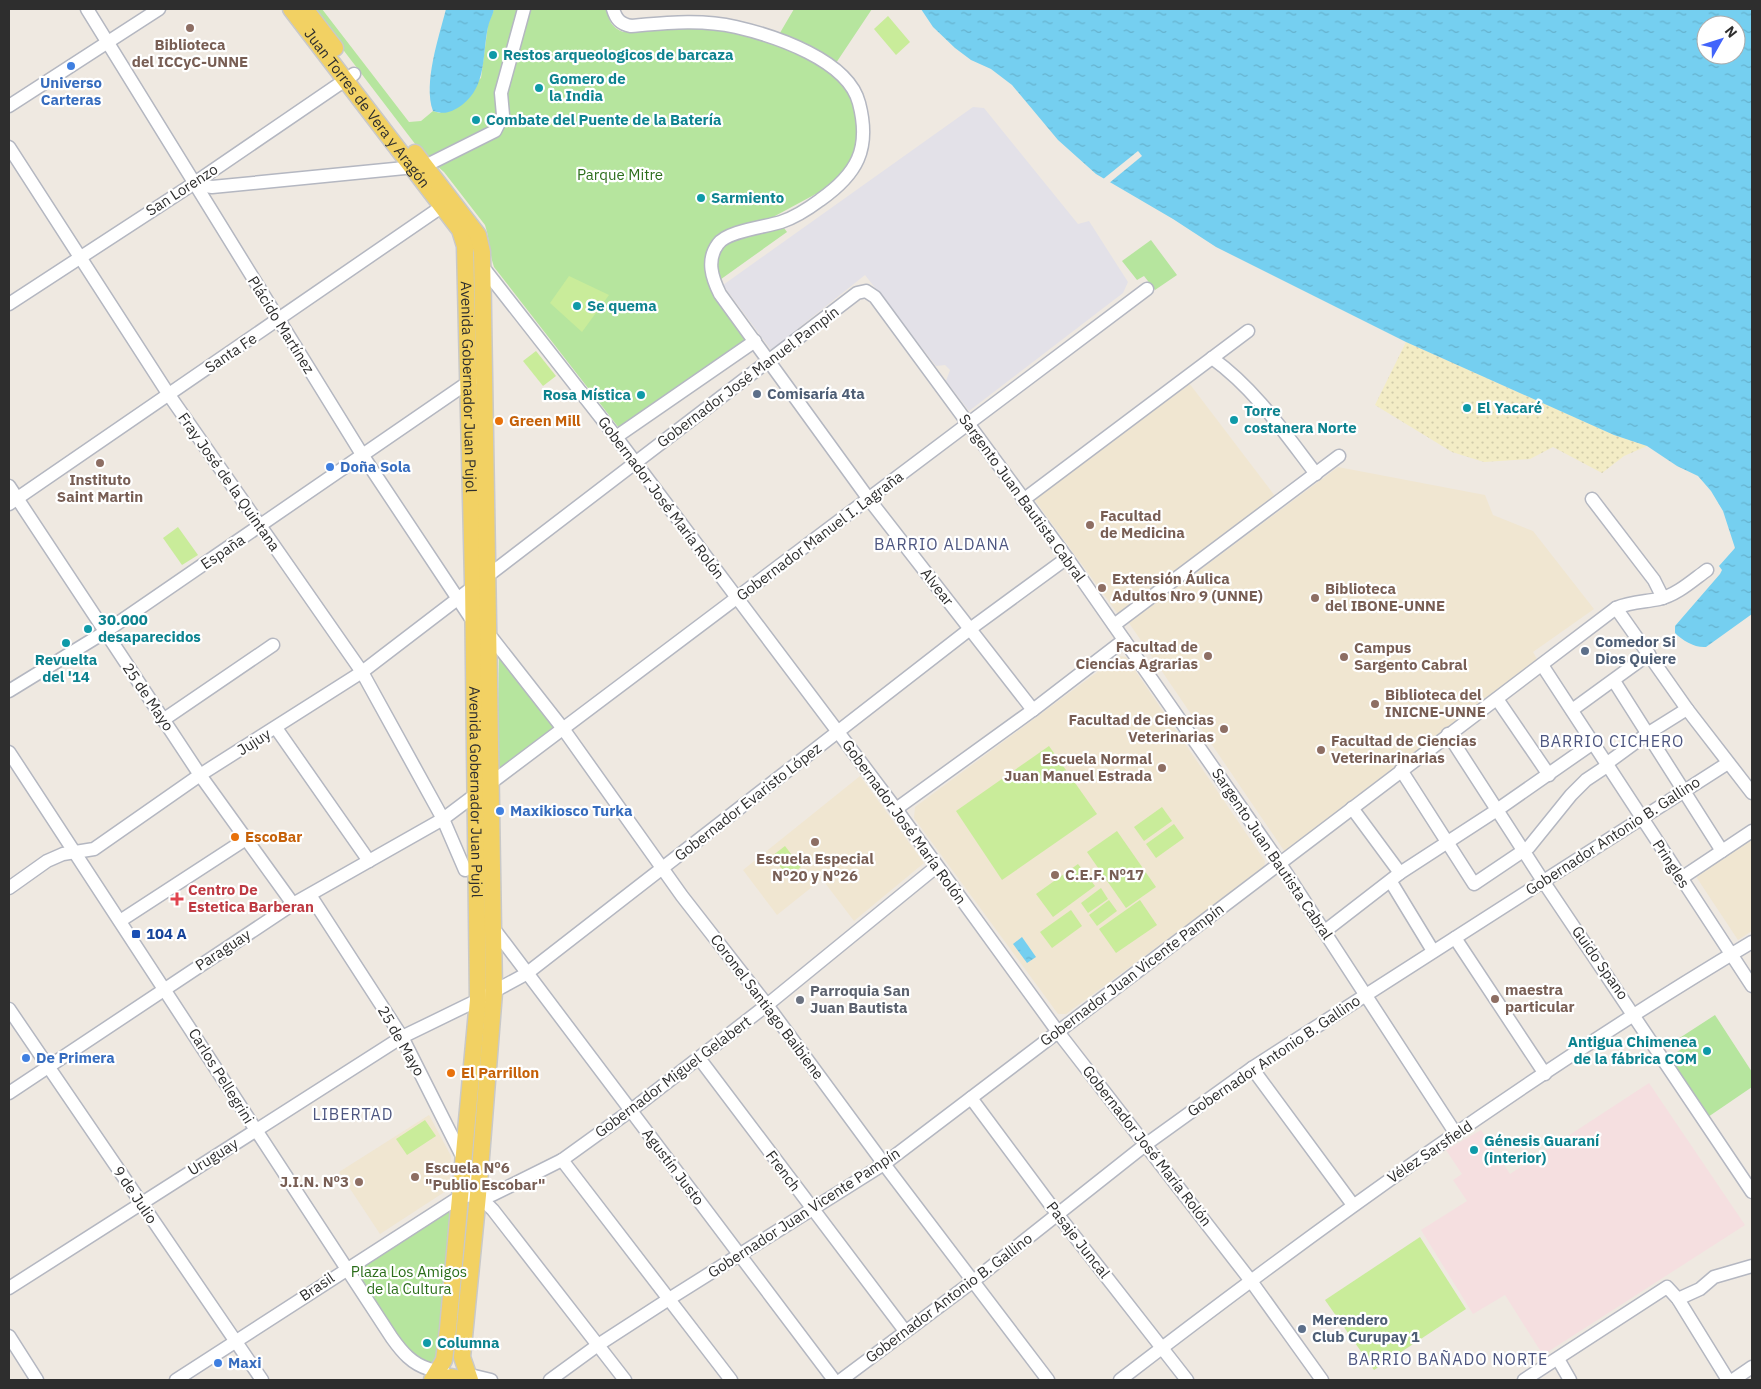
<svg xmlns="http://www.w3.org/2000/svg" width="1761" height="1389" font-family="'IBM Plex Sans',sans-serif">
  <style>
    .industrial { fill: #e3e1e8 }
    .education { fill: #f0e6d1 }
    .medical { fill: #f5dfe0 }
    .sand { fill: url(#sand-dots) }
    .park { fill: #b6e59e }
    .pitch { fill: #c9ec9a }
    .water { fill: url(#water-ripples); fill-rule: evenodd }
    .pier { fill: #efe9e1 }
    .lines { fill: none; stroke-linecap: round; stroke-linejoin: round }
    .minor-casing { stroke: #b4b7c1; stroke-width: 15 }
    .major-casing { stroke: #c9c9c9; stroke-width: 19 }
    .minor { stroke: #fff; stroke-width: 12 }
    .major { stroke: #f2d163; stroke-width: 16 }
    .education-dot { fill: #8d6e63; stroke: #fff; stroke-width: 2 }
    .culture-dot { fill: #0f9aa8; stroke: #fff; stroke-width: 2 }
    .shop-dot { fill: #3f7fe0; stroke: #fff; stroke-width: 2 }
    .service-dot { fill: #5c6f8a; stroke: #fff; stroke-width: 2 }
    .food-dot { fill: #e8710a; stroke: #fff; stroke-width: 2 }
    .health-dot { fill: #e0444e; stroke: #fff; stroke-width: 2 }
    .transit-dot { fill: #1a4fb4; stroke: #fff; stroke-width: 2 }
    .worship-dot { fill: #6b7280; stroke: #fff; stroke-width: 2 }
    .labels { text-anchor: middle; stroke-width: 4.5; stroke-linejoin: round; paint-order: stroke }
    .education-label { font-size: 15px; font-weight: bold; fill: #785e54; stroke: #fff; text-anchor: start }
    .culture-label { font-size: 15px; font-weight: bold; fill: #0d838f; stroke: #fff; text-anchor: start }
    .shop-label { font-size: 15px; font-weight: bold; fill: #366cbe; stroke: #fff; text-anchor: start }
    .street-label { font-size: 15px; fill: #2e2e2e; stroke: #fff }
    .park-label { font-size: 15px; fill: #2c6e1b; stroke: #fff }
    .service-label { font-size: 15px; font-weight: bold; fill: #4e5e75; stroke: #fff; text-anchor: start }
    .food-label { font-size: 15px; font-weight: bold; fill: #c56008; stroke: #fff; text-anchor: start }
    .health-label { font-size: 15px; font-weight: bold; fill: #be3a42; stroke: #fff; text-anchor: start }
    .transit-label { font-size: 15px; font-weight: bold; fill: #164399; stroke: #fff; text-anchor: start }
    .worship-label { font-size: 15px; font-weight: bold; fill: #5b616d; stroke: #fff; text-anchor: start }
    .neighbourhood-label { font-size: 16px; letter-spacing: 1px; fill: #4d5680; stroke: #fff }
  </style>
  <defs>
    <pattern id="sand-dots" width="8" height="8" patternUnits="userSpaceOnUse" patternTransform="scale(1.25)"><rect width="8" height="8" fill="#f3ecc5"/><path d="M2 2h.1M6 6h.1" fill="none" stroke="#d1cbaa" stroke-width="1.8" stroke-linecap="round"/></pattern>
    <pattern id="water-ripples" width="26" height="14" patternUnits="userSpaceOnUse" patternTransform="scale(1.25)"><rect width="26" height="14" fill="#75cff0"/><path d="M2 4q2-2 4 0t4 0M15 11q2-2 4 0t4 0" fill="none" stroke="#66b2ce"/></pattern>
  </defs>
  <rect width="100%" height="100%" fill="#efe9e1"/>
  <polygon class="industrial" points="973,107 984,108 1078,224 1089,221 1128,282 1123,293 969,411 946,381 950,370 945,365 936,366 865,275 771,350 723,285"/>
  <g class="education">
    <polygon points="1189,383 1275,496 1118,614 1034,499"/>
    <polygon points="1338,467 1485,495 1493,515 1533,531 1594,609 1533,652 1538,661 1285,852 1129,623"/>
    <polygon points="1119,656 1126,657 1265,861 1264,868 1066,1014 1058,1014 914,818 915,807"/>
    <polygon points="860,776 924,863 854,921 822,879 777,915 743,870"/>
    <polygon points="1752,837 1752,931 1738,940 1695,875"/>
    <polygon points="429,1115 451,1156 449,1189 380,1234 339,1172"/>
  </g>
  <polygon class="medical" points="1649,1083 1745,1225 1543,1355 1505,1295 1473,1314 1421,1230 1467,1201 1453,1180 1462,1174 1446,1150 1481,1130 1510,1174"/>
  <polygon class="sand" points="1406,342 1614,435 1647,446 1624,456 1602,473 1553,447 1530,459 1484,462 1452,452 1375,405"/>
  <g class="park">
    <path d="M312,9H322L409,122L421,121L433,111L440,113L481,78L488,25L494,9H607C608,20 612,28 623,32L695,28L723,30L774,43L794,9H872L832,69L856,102L859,148L845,172L825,189L775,216L787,232L710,287L748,340L619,428L494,267C489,253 490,239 485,225L444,172L422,153Z"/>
    <polygon points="1151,240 1177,275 1155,290 1144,276 1137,280 1122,261"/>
    <polygon points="499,652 557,727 497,772"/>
    <polygon points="1715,1015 1752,1072 1752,1087 1708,1117 1668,1058 1683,1048 1678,1039"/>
    <polygon points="455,1205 440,1359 431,1365 406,1350 355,1269"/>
  </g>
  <g class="pitch">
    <polygon points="888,16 910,42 896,55 874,29"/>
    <polygon points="569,276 609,295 582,332 550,303"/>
    <polygon points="536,351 556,376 543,386 523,361"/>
    <polygon points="178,527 198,555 182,565 163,538"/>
    <polygon points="1049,746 1097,814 1002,880 956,811"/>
    <polygon points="1162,807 1172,821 1144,841 1134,827"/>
    <polygon points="1174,824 1184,838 1156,858 1146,844"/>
    <polygon points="1117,831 1156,887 1126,908 1087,852"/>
    <polygon points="785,846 801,867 788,877 772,856"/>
    <polygon points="1078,864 1095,886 1053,917 1036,894"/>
    <polygon points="1101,888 1108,899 1088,913 1081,903"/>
    <polygon points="1109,900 1117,911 1097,926 1089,915"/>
    <polygon points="1140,900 1157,925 1116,953 1099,929"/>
    <polygon points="1071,910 1082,926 1052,948 1040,932"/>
    <polygon points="425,1120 436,1136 407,1155 396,1139"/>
    <polygon points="1420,1237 1466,1309 1374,1370 1325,1300"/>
  </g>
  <g class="water">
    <path d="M446,9H494C493,15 489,21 488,27C482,55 487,86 462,105C452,112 445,115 433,111C423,83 439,37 446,9Z"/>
    <path d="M921,9H1752V614L1706,647C1695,648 1683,641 1675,633V626L1720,574L1722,570L1719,566L1735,548L1723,511L1711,491L1698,476L1677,466L1647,446L1614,435L1406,342L1216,247L1173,219L1096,174L1058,140L1012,85L991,69L971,60L955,48L933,27ZM1706,25H1736V55H1706Z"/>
    <polygon points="1022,937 1036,957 1027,963 1013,944"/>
  </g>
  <polygon class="pier" points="1138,151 1142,156 1108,184 1102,180"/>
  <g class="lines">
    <defs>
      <g id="minor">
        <polyline points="87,9 363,456 472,620 488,633 564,730 682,896 767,1005 884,1164 1048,1380"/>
        <path d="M613,9C616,19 620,24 631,26C666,23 701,19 736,27C775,36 848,60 859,103C871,149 857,174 820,200C808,209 796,217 781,222C765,227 727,231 718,244C706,260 712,278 720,294L868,498L1033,710"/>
        <polyline points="9,106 159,9"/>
        <polyline points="9,147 169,395 362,672 443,819 465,870"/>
        <polyline points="193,184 212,187 425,166 495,131 503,115 501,93 524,9"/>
        <polyline points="482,266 616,437 896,809 1058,1032 1251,1281 1322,1380"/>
        <polyline points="9,304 193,184 354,74"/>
        <path d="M1212,358C1255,389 1284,432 1316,474"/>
        <polyline points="616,437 755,341"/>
        <polyline points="9,486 200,775 293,904"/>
        <polyline points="1592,499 1654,580 1663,598"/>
        <polyline points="1023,500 1248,331"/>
        <polyline points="9,504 450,201"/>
        <polyline points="1616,608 1687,709 1752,793"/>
        <polyline points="1114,625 1339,456"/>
        <polyline points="1542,665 1752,986"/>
        <polyline points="1614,681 1722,851"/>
        <polyline points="9,691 105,632 473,379"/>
        <polyline points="1497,699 1549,775"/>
        <polyline points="1572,710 1649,654"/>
        <polyline points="163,720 273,645"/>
        <polyline points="276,728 369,861"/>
        <polyline points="1448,734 1543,881 1752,1192"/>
        <path d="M9,752L392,1338C402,1352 412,1364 429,1369C435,1371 439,1370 445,1373"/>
        <polyline points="1606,764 1647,734 1687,709"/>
        <polyline points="1401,770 1474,884 1529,847 1571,795 1586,780 1607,766"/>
        <polyline points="1352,808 1400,873"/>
        <polyline points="896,809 1033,710 1124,640"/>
        <polyline points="1680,879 1752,831"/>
        <polyline points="1391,882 1433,951"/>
        <polyline points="9,888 47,861 63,854 94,849 200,775 362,672 857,293 866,291 875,297 1067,558 1279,862 1456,1134"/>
        <polyline points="310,895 402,1037 464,1160 478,1195 493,1210 625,1380"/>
        <polyline points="120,921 246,839"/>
        <polyline points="494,929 834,1380"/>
        <polyline points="1325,931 1400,873 1497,810 1593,743"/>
        <polyline points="1455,938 1545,1074"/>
        <polyline points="9,1009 262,1380"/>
        <polyline points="699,1058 905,1331"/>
        <polyline points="1252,1068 1353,1205"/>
        <polyline points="9,1093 293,904 443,819 1147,289"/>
        <polyline points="971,1098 1058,1215 1187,1380"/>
        <polyline points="562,1160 731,1380"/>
        <polyline points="9,1288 402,1037 478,1000 526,974 970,629 1067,558"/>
        <polyline points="1678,1299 1700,1289 1714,1277 1752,1266"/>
        <polyline points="9,1336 37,1380"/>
        <polyline points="1558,1359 1570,1380"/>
        <polyline points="466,1374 491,1380"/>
        <polyline points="176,1380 461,1196 492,1195 562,1160 630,1111 767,1005 936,867"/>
        <path d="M550,1380L598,1345L669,1299L884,1164L1616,608C1630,602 1644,602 1659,599C1677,595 1693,580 1707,570"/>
        <polyline points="841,1380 972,1282 1145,1145 1252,1068 1728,763"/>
        <path d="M1120,1380C1323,1224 1532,1073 1752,942"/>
        <polyline points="1524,1380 1667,1287 1678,1299 1728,1380"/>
        <polyline points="1733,1380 1752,1367"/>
      </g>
      <g id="major">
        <path id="s1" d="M291,9L460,230L465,246L473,581L478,1000L448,1329L444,1360L432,1380"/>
        <polyline points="305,9 335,48"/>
        <polyline points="415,153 478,235 482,252 494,992 478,1195 462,1357 470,1380"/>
        <polyline points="438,1380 451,1377 465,1380"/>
      </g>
    </defs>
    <use href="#minor" class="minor-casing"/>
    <use href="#major" class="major-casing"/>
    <use href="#minor" class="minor"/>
    <use href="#major" class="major"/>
  </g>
  <g class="education-dot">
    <circle cx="190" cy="28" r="5"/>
    <circle cx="100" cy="463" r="5"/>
    <circle cx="1090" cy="525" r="5"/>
    <circle cx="1102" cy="588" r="5"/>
    <circle cx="1315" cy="598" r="5"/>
    <circle cx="1208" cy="656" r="5"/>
    <circle cx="1344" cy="657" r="5"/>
    <circle cx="1375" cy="704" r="5"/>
    <circle cx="1224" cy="729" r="5"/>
    <circle cx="1321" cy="750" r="5"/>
    <circle cx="1162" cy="768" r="5"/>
    <circle cx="815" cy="842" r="5"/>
    <circle cx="1055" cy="875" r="5"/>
    <circle cx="1495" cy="999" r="5"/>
    <circle cx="415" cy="1177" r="5"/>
    <circle cx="359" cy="1182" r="5"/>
  </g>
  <g class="culture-dot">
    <circle cx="493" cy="55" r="5"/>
    <circle cx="539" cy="88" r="5"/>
    <circle cx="476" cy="120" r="5"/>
    <circle cx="701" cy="198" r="5"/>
    <circle cx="577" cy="306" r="5"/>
    <circle cx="641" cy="395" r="5"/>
    <circle cx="1467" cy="408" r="5"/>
    <circle cx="1234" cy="420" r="5"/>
    <circle cx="88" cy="629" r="5"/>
    <circle cx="66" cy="643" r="5"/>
    <circle cx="1707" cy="1051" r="5"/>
    <circle cx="1474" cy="1150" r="5"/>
    <circle cx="427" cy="1343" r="5"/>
  </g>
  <g class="shop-dot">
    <circle cx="71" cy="66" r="5"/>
    <circle cx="330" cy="467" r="5"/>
    <circle cx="500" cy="811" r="5"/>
    <circle cx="26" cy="1058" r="5"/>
    <circle cx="218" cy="1363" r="5"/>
  </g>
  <g class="service-dot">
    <circle cx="757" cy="394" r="5"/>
    <circle cx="1585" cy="651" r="5"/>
    <circle cx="1302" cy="1329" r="5"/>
  </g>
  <g class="food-dot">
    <circle cx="499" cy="421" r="5"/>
    <circle cx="235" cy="837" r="5"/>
    <circle cx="451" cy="1073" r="5"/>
  </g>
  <path class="health-dot" d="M174.5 891.5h5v5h5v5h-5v5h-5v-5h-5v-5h5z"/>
  <rect class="transit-dot" x="131" y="929" width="10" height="10" rx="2.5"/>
  <circle class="worship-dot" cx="800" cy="1000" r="5"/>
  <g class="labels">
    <g class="education-label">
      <text x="190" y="50" text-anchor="middle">Biblioteca<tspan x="190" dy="17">del ICCyC-UNNE</tspan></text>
      <text x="100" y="485" text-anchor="middle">Instituto<tspan x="100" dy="17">Saint Martin</tspan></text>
      <text x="1100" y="521">Facultad<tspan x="1100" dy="17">de Medicina</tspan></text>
      <text x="1112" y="584">Extensión Áulica<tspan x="1112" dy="17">Adultos Nro 9 (UNNE)</tspan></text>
      <text x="1325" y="594">Biblioteca<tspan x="1325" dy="17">del IBONE-UNNE</tspan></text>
      <text x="1198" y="652" text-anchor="end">Facultad de<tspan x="1198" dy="17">Ciencias Agrarias</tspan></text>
      <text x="1354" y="653">Campus<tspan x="1354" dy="17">Sargento Cabral</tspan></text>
      <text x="1385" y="700">Biblioteca del<tspan x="1385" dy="17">INICNE-UNNE</tspan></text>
      <text x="1214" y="725" text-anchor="end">Facultad de Ciencias<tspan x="1214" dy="17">Veterinarias</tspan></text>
      <text x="1331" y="746">Facultad de Ciencias<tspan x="1331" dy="17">Veterinarinarias</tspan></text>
      <text x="1152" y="764" text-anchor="end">Escuela Normal<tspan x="1152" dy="17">Juan Manuel Estrada</tspan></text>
      <text x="815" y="864" text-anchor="middle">Escuela Especial<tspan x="815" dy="17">Nº20 y Nº26</tspan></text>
      <text x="1065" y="880">C.E.F. Nº17</text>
      <text x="1505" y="995">maestra<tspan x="1505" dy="17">particular</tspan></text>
      <text x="425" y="1173">Escuela Nº6<tspan x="425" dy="17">"Publio Escobar"</tspan></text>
      <text x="349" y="1187" text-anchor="end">J.I.N. Nº3</text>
    </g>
    <g class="culture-label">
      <text x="503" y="60">Restos arqueologicos de barcaza</text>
      <text x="549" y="84">Gomero de<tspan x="549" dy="17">la India</tspan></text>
      <text x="486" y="125">Combate del Puente de la Batería</text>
      <text x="711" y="203">Sarmiento</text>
      <text x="587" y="311">Se quema</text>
      <text x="631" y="400" text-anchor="end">Rosa Mística</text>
      <text x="1477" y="413">El Yacaré</text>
      <text x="1244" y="416">Torre<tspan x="1244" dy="17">costanera Norte</tspan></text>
      <text x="98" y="625">30.000<tspan x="98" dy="17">desaparecidos</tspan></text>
      <text x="66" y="665" text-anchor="middle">Revuelta<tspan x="66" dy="17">del '14</tspan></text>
      <text x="1697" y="1047" text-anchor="end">Antigua Chimenea<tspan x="1697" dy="17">de la fábrica COM</tspan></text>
      <text x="1484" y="1146">Génesis Guaraní<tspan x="1484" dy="17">(interior)</tspan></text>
      <text x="437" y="1348">Columna</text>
    </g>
    <g class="shop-label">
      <text x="71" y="88" text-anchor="middle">Universo<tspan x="71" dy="17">Carteras</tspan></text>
      <text x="340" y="472">Doña Sola</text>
      <text x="510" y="816">Maxikiosco Turka</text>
      <text x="36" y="1063">De Primera</text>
      <text x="228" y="1368">Maxi</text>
    </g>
    <g class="street-label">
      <text dy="5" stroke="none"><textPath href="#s1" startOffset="125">Juan Torres de Vera y Aragón</textPath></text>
      <text transform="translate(182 190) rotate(-33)" y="5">San Lorenzo</text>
      <text transform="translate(281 325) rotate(58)" y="5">Plácido Martínez</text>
      <text transform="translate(231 353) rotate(-34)" y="5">Santa Fe</text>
      <text transform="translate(748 377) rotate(-37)" y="5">Gobernador José Manuel Pampín</text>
      <text dy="5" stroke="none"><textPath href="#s1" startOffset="436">Avenida Gobernador Juan Pujol</textPath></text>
      <text transform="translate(229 482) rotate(55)" y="5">Fray José de la Quintana</text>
      <text transform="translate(661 498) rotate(53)" y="5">Gobernador José María Rolón</text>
      <text transform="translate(1022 498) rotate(54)" y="5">Sargento Juan Bautista Cabral</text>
      <text transform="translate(820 536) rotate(-37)" y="5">Gobernador Manuel I. Lagraña</text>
      <text transform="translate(223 552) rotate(-34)" y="5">España</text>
      <text transform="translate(937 587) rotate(52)" y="5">Alvear</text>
      <text transform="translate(148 697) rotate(56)" y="5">25 de Mayo</text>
      <text transform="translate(254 742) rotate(-32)" y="5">Jujuy</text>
      <text dy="5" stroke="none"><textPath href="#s1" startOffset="841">Avenida Gobernador Juan Pujol</textPath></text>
      <text transform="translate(748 802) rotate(-38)" y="5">Gobernador Evaristo López</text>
      <text transform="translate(904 822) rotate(54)" y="5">Gobernador José María Rolón</text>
      <text transform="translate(1613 836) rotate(-33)" y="5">Gobernador Antonio B. Gallino</text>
      <text transform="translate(1272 854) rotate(56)" y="5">Sargento Juan Bautista Cabral</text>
      <text transform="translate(1671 864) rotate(57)" y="5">Pringles</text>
      <text transform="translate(223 950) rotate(-33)" y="5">Paraguay</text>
      <text transform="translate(1600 963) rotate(55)" y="5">Guido Spano</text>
      <text transform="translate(1132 975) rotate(-37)" y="5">Gobernador Juan Vicente Pampín</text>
      <text transform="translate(767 1007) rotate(53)" y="5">Coronel Santiago Baibiene</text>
      <text transform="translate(401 1041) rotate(60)" y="5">25 de Mayo</text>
      <text transform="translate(1274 1056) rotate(-34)" y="5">Gobernador Antonio B. Gallino</text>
      <text transform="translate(221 1076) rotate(58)" y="5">Carlos Pellegrini</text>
      <text transform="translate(673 1077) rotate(-37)" y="5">Gobernador Miguel Gelabert</text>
      <text transform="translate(1147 1146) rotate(52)" y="5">Gobernador José María Rolón</text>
      <text transform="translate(1430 1152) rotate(-34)" y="5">Vélez Sarsfield</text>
      <text transform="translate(213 1157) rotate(-32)" y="5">Uruguay</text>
      <text transform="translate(673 1167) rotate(53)" y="5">Agustín Justo</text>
      <text transform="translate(783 1171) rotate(53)" y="5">French</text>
      <text transform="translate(135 1195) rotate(56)" y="5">9 de Julio</text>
      <text transform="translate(804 1213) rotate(-33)" y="5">Gobernador Juan Vicente Pampín</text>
      <text transform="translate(1078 1240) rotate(52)" y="5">Pasaje Juncal</text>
      <text transform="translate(317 1287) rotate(-34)" y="5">Brasil</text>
      <text transform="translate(949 1298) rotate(-37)" y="5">Gobernador Antonio B. Gallino</text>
    </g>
    <g class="park-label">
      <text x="620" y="180">Parque Mitre</text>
      <text x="409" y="1277">Plaza Los Amigos<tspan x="409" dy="17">de la Cultura</tspan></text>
    </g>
    <g class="service-label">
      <text x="767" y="399">Comisaría 4ta</text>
      <text x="1595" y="647">Comedor Si<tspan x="1595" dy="17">Dios Quiere</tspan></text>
      <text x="1312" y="1325">Merendero<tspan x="1312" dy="17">Club Curupay 1</tspan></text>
    </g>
    <g class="food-label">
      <text x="509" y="426">Green Mill</text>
      <text x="245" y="842">EscoBar</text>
      <text x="461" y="1078">El Parrillon</text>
    </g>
    <g class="health-label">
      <text x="188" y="895">Centro De<tspan x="188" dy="17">Estetica Barberan</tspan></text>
    </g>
    <g class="transit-label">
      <text x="146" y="939">104 A</text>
    </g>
    <g class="worship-label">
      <text x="810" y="996">Parroquia San<tspan x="810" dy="17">Juan Bautista</tspan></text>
    </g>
    <g class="neighbourhood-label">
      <text x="942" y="550">BARRIO ALDANA</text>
      <text x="1612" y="747">BARRIO CICHERO</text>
      <text x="353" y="1120">LIBERTAD</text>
      <text x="1448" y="1365">BARRIO BAÑADO NORTE</text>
    </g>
  </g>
  <rect width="1761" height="1389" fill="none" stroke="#2e2e2e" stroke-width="20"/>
  <g transform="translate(1721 40) rotate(51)"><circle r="24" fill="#ffffff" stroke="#ababab"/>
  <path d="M0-4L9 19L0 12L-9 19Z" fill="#4264fb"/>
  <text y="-8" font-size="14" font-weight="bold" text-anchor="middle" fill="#2e2e2e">N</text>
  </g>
</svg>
